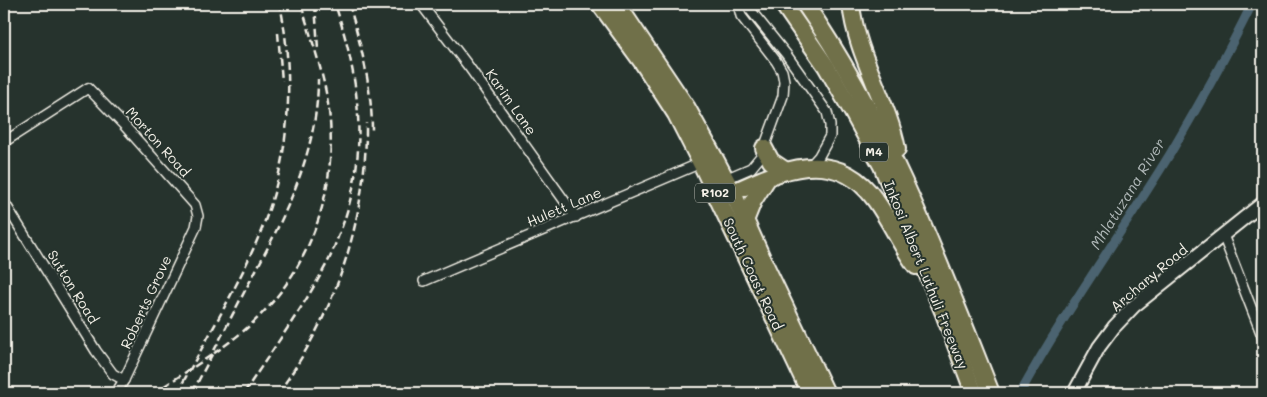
<svg xmlns="http://www.w3.org/2000/svg" width="1267" height="397" font-family="Mali,sans-serif">
  <style>
    .lines { fill: none; stroke-linecap: round; stroke-linejoin: round }
    .canal { stroke: #4b636f; stroke-width: 9 }
    .street-casing { stroke: #f4f1e8; stroke-width: 12 }
    .secondary-casing { stroke: #f4f1e8; stroke-width: 16 }
    .highway-casing { stroke: #f4f1e8; stroke-width: 20 }
    .street { stroke: #26332d; stroke-width: 9 }
    .secondary { stroke: #26332d; stroke-width: 12 }
    .highway { stroke: #70704a; stroke-width: 16 }
    .rail { stroke: #f4f1e8; stroke-width: 2.5; stroke-dasharray: 8 4; stroke-linecap: butt }
    .labels { text-anchor: middle; stroke-width: 4; stroke-linejoin: round; paint-order: stroke }
    .shield { fill: #26332d; stroke: #b6b8b0; stroke-width: 1 }
    .shield-label { font-size: 12px; font-weight: bold; fill: #f4f1e8 }
    .street-label { font-size: 14px; fill: #f4f1e8; stroke: #26332d }
    .water-label { font-size: 15px; font-style: italic; fill: #b0b8b8; stroke: #26332d }
  </style>
  <rect width="100%" height="100%" fill="#26332d"/>
  <filter id="ink" filterUnits="userSpaceOnUse"><feTurbulence type="fractalNoise" baseFrequency=".02" numOctaves="2"/><feDisplacementMap in="SourceGraphic" scale="10" xChannelSelector="R" yChannelSelector="G"/><feConvolveMatrix kernelMatrix="1 2 1 2 8 2 1 2 1" color-interpolation-filters="sRGB"/></filter>
  <g filter="url(#ink)">
    <g class="lines">
      <path class="canal" d="M1020,393C1065,311 1121,234 1170,154C1199,105 1227,55 1252,4"/>
      <defs>
        <g id="street">
          <polyline points="421,4 469,67 576,217"/>
          <polyline points="738,4 748,7 786,54 827,112 830,125 830,136 819,156 810,166"/>
          <polyline points="4,142 88,88 123,124 195,205 198,216 196,227 124,380 116,393"/>
          <polyline points="723,180 751,168 761,156 783,96 784,81 782,71 776,61 741,16 738,4"/>
          <polyline points="4,202 96,351 113,374 124,380"/>
          <polyline points="1223,235 1263,338"/>
          <polyline points="424,281 703,162"/>
        </g>
        <polyline id="secondary" points="1074,393 1099,347 1114,327 1134,306 1263,203"/>
        <g id="highway">
          <polyline points="600,4 643,63 676,114 701,163 810,393"/>
          <polyline points="617,4 687,108 714,157 733,193 766,267 826,393"/>
          <polyline points="783,4 826,66 852,111 882,166 943,311 974,393"/>
          <path d="M805,4C887,123 938,259 991,393"/>
          <path d="M851,4C856,55 887,99 897,149"/>
          <polyline points="764,148 771,161 786,171"/>
          <path d="M725,196C776,172 835,142 876,201C891,222 901,246 916,266"/>
          <polyline points="745,221 753,201 767,179"/>
        </g>
      </defs>
      <use href="#street" class="street-casing"/>
      <use href="#secondary" class="secondary-casing"/>
      <use href="#highway" class="highway-casing"/>
      <use href="#street" class="street"/>
      <use href="#secondary" class="secondary"/>
      <use href="#highway" class="highway"/>
      <g class="rail">
        <polyline points="315,4 318,49"/>
        <path d="M349,4C361,45 372,87 372,131"/>
        <polyline points="278,33 282,81"/>
        <path d="M154,393C185,372 218,353 247,328C306,276 336,200 330,121C327,81 312,42 301,4"/>
        <path d="M177,393C206,340 238,287 261,231C290,160 295,79 280,4"/>
        <path d="M192,393C211,357 229,321 248,285C283,220 318,154 318,79"/>
        <path d="M244,393C271,351 302,310 326,265C331,257 334,247 338,237C370,159 361,82 335,4"/>
        <path d="M278,393C335,315 367,221 366,123"/>
      </g>
    </g>
  </g>
  <g class="labels">
    <g class="shield">
      <rect x="860" y="142.5" width="28" height="19" rx="4"/>
      <rect x="695" y="183.5" width="40" height="19" rx="4"/>
    </g>
    <g class="shield-label">
      <text x="874" y="156">M4</text>
      <text x="715" y="197">R102</text>
    </g>
    <g class="street-label">
      <text transform="translate(511 102) rotate(55)" y="5">Karim Lane</text>
      <text transform="translate(158 142) rotate(48)" y="5">Morton Road</text>
      <text transform="translate(564 207) rotate(-23)" y="5">Hulett Lane</text>
      <text transform="translate(753 274) rotate(65)" y="5">South Coast Road</text>
      <text transform="translate(926 275) rotate(68)" y="5">Inkosi Albert Luthuli Freeway</text>
      <text transform="translate(1149 278) rotate(-40)" y="5">Archary Road</text>
      <text transform="translate(73 287) rotate(58)" y="5">Sutton Road</text>
      <text transform="translate(146 302) rotate(-65)" y="5">Roberts Grove</text>
    </g>
    <g class="water-label">
      <text transform="translate(1128 194) rotate(-58)" y="5">Mhlatuzana River</text>
    </g>
  </g>
  <rect width="1267" height="397" fill="none" stroke="#26332d" stroke-width="20"/>
  <rect x="10" y="10" width="1247" height="377" fill="none" stroke="#f4f1e8" stroke-width="2" filter="url(#ink)"/>
</svg>
